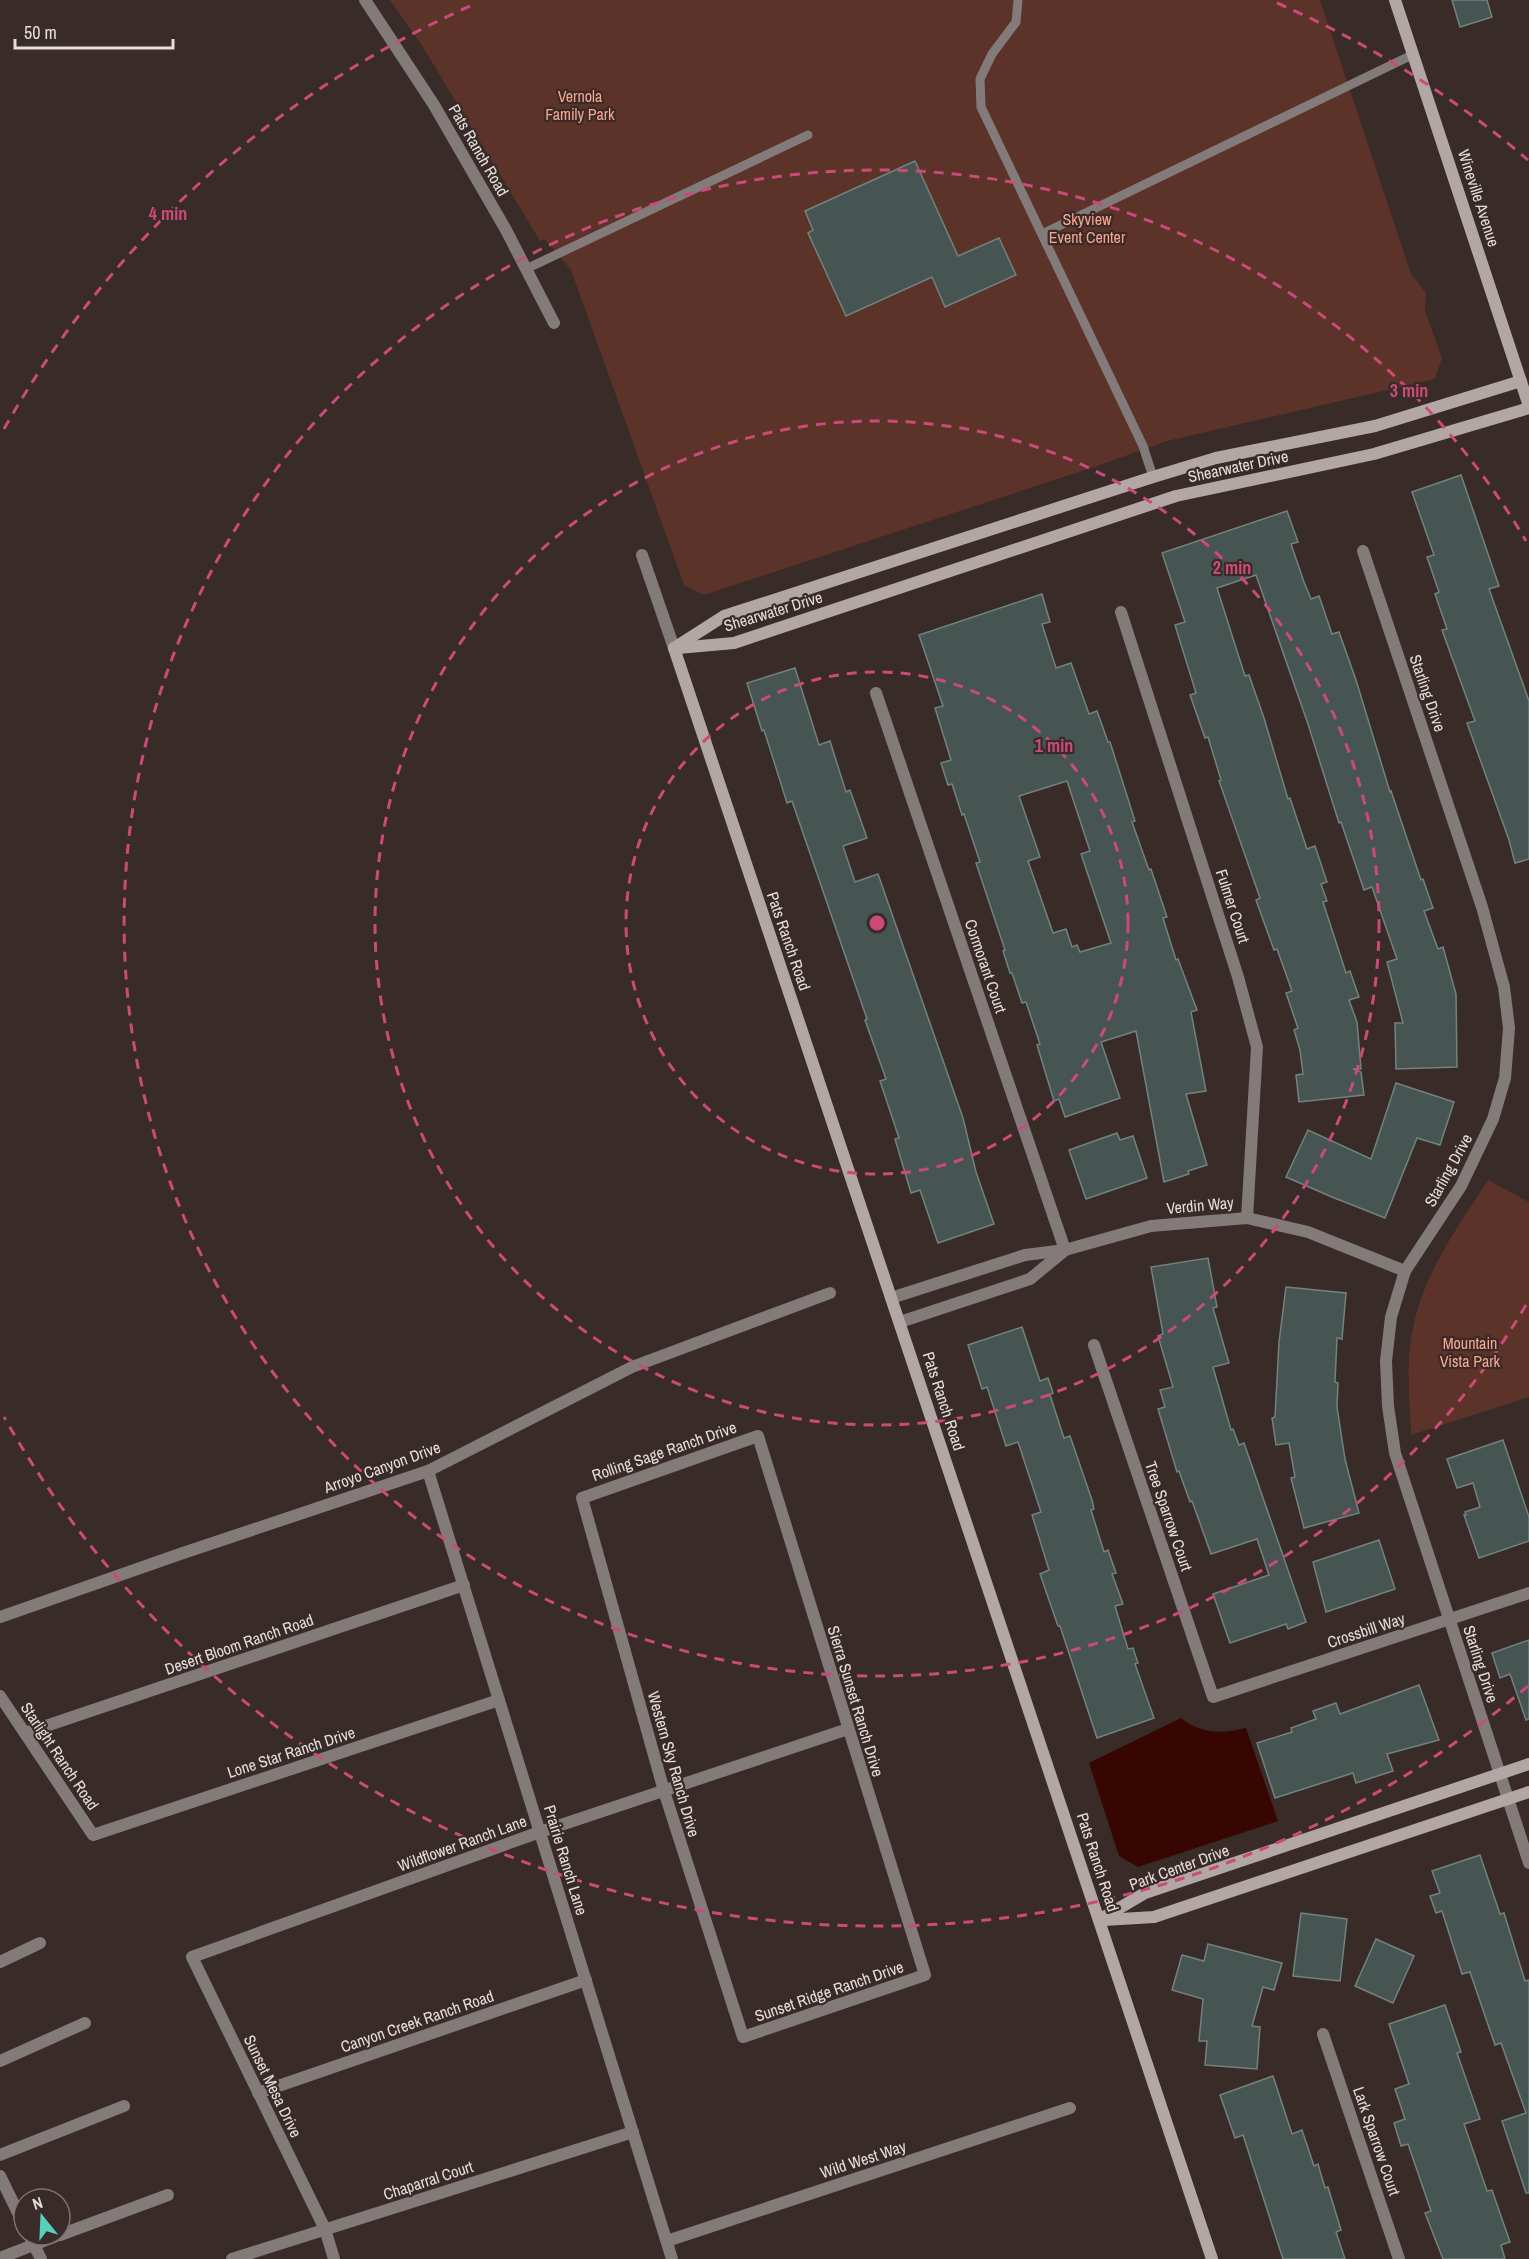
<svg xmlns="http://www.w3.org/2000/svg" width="1529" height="2259" font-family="'Archivo Narrow',sans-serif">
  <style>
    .green { fill: #5b3329 }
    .water { fill: #370600 }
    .building { fill: #465552; stroke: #72827f; stroke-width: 1.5; fill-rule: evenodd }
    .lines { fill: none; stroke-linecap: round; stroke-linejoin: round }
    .lane { stroke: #827b7a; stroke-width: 9 }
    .street { stroke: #827b7a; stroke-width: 12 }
    .secondary { stroke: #b2a7a4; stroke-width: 12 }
    .ring { fill: none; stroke: #cb4a7b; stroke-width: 3; stroke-dasharray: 10 8 }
    .labels { text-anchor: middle; stroke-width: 4.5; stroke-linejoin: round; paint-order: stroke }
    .park-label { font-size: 16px; fill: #fca48f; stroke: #382b28 }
    .street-label { font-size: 16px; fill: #e6dedc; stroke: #382b28 }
    .centre { fill: #cb4a7b; stroke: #382b28; stroke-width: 3 }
    .ring-label { font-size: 18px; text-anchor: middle; font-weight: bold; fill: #cb4a7b; stroke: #382b28; stroke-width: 4.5; stroke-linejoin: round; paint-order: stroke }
  </style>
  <rect width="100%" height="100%" fill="#382b28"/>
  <g class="green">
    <polygon points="390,0 1320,0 1411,274 1426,293 1425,311 1442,358 1435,379 1167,441 1097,466 704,595 684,585 571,270 545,239 540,241 421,44"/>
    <path d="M1488,1180L1529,1202V1397L1411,1435C1410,1400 1405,1363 1413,1328C1424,1272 1458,1227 1488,1180Z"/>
  </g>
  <path class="water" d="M1181,1718C1201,1734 1222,1734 1246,1728L1278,1821L1138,1867L1119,1856L1089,1763Z"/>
  <g class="building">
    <polygon points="1452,0 1487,0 1492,17 1460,27"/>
    <polygon points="915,161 958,256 999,238 1016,275 945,307 932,277 846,316 808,233 813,230 805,211"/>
    <polygon points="1461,475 1499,586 1489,589 1529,701 1529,859 1515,863 1509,840 1467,723 1475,721 1442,630 1447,629 1435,594 1439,592 1427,557 1434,555 1412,492"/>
    <polygon points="1287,511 1298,542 1291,544 1304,582 1311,599 1319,596 1332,634 1339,632 1356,680 1390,792 1391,791 1421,880 1423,879 1433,908 1424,911 1438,949 1443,947 1456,994 1457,1067 1396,1069 1395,1023 1403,1023 1387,962 1397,959 1372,887 1364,890 1341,822 1339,823 1308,724 1256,575 1217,588 1245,676 1249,675 1264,718 1288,799 1290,798 1307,849 1315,846 1327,882 1321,884 1327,901 1323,902 1346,973 1350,971 1359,997 1349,1000 1357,1022 1361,1069 1353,1069 1361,1072 1364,1095 1299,1102 1296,1075 1303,1074 1300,1050 1294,1030 1298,1028 1286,993 1292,991 1277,949 1274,950 1256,900 1260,898 1219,781 1221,780 1208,737 1205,738 1190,695 1196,693 1175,625 1185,622 1162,553"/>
    <path d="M1042,594L1050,622L1042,624L1056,668L1071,663L1089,714L1097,711L1108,742H1110L1135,821L1132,822L1149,870L1151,869L1167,917L1163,918L1176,960L1178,959L1197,1010L1191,1012L1206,1091L1186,1094L1207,1165L1188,1171L1189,1174L1164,1182L1136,1031L1101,1042L1120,1098L1065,1117L1059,1099L1054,1101L1037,1045L1040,1044L1026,1002L1022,1003L1012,973H1010L1003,951L1005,950L976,863L980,862L964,814L962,815L952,784L948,785L941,763L951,760L935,708L943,706L919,635ZM1067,781L1090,851L1081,854L1111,943L1080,952L1077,945L1072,947L1066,929L1053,933L1028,861L1040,857L1019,796Z"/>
    <polygon points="795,668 819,745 830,741 846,792 850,790 867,838 843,846 855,882 878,874 963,1118 976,1172 994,1224 938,1243 920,1190 911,1193 895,1139 899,1138 880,1081 886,1079 865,1020 867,1019 792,801 787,803 764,730 762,731 747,683"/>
    <polygon points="1396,1083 1454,1102 1440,1145 1417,1138 1385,1218 1332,1197 1286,1177 1308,1130 1371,1159"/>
    <polygon points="1117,1133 1120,1140 1133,1136 1147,1178 1086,1199 1069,1150"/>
    <polygon points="1208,1258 1217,1307 1213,1308 1229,1363 1213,1367 1231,1430 1233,1429 1239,1445 1244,1443 1306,1622 1288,1629 1286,1624 1230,1643 1213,1594 1269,1575 1257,1539 1211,1554 1192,1501 1190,1502 1179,1471 1177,1472 1158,1409 1165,1407 1160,1390 1173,1387 1158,1336 1163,1334 1151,1267"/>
    <polygon points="1286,1287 1346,1293 1342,1339 1337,1338 1335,1382 1338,1383 1337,1407 1345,1459 1359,1513 1304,1528 1291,1478 1295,1477 1289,1443 1276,1445 1272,1418 1275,1417 1279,1342"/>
    <polygon points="1022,1327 1040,1381 1048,1378 1053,1393 1050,1395 1064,1438 1070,1436 1092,1500 1094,1509 1091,1510 1104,1552 1108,1550 1116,1573 1112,1574 1123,1604 1115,1606 1128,1649 1133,1648 1138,1663 1135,1664 1154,1718 1097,1738 1060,1626 1058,1626 1040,1574 1049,1570 1032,1515 1041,1512 1018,1442 1006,1446 987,1387 982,1389 968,1345"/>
    <polygon points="1503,1440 1529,1517 1529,1541 1479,1558 1464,1515 1466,1515 1465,1512 1480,1507 1473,1483 1457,1488 1447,1459"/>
    <polygon points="1379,1540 1395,1589 1326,1612 1313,1562"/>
    <polygon points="1529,1640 1529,1719 1526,1720 1510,1674 1500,1678 1492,1653"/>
    <polygon points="1419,1685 1439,1740 1387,1754 1393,1771 1356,1783 1353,1773 1275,1798 1257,1743 1292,1732 1291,1728 1316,1719 1313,1711 1336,1703 1340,1714"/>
    <polygon points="1480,1855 1500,1914 1504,1913 1525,1981 1529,1980 1529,2193 1526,2193 1502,2121 1526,2113 1501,2043 1495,2045 1470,1972 1462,1974 1442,1911 1436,1913 1430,1896 1440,1893 1432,1871"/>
    <polygon points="1301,1913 1347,1919 1340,1981 1293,1976"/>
    <polygon points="1376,1939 1414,1956 1393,2003 1355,1986"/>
    <polygon points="1208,1944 1282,1963 1274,1990 1263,1987 1252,2026 1260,2027 1257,2069 1205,2065 1207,2041 1199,2041 1203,1999 1172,1990 1182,1955 1204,1961"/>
    <polygon points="1445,2005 1461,2052 1457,2053 1480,2119 1464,2124 1487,2191 1492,2190 1510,2242 1501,2245 1505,2259 1443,2259 1425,2213 1431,2211 1408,2144 1401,2146 1394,2123 1405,2119 1395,2089 1409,2084 1389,2024"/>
    <polygon points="1273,2076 1292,2134 1302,2130 1314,2166 1318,2164 1325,2188 1328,2187 1341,2230 1336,2232 1345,2259 1283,2259 1243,2135 1235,2138 1220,2095"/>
  </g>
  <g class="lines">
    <g class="lane">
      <polyline points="1018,0 1016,22 992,54 980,79 981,107 1143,446 1153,477"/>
      <polyline points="1042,234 1414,54"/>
      <polyline points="526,269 808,135"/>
    </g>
    <g class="street">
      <polyline points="365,0 434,105 506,230 554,323"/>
      <polyline points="1363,551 1482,907 1504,987 1509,1028 1505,1078 1493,1119 1461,1186 1405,1271 1391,1317 1386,1361 1388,1406 1395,1453 1529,1863"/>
      <polyline points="642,555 674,648"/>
      <polyline points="1121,612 1238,977 1257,1047 1247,1218"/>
      <polyline points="876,693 1065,1250"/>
      <polyline points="891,1298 1025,1255 1065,1250 1151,1226 1247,1218 1308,1232 1405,1271"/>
      <polyline points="900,1322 1030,1279 1064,1251"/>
      <polyline points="1094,1345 1213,1697 1529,1593"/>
      <polygon points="758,1436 925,1975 743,2037 664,1791 582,1498"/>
      <polyline points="428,1471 672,2259"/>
      <polyline points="0,1617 183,1553 428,1471 632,1367 830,1293"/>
      <polyline points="0,1696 93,1835 499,1700"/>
      <polyline points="25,1733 464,1585"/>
      <polyline points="0,1962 40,1943"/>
      <polyline points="1323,2034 1399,2259"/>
      <polyline points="0,2061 85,2023"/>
      <polyline points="258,2093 586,1980"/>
      <polyline points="0,2155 124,2106"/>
      <polyline points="0,2176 24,2225"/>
      <polyline points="29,2235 41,2259"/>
      <polyline points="60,2235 168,2195"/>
      <polyline points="667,2241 1070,2108"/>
      <polyline points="0,2258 59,2235"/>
      <polyline points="232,2259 633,2132"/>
      <polyline points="334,2259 325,2229 192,1957 540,1832 848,1729"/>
    </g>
    <g class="secondary">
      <polyline points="1395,0 1529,406"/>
      <polyline points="674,648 1212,2259"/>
      <polyline points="674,648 724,616 1153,477 1216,458 1375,426 1521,381"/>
      <polyline points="678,648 734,643 1176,496 1374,454 1529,408"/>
      <polyline points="1099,1920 1145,1893 1529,1764"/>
      <polyline points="1104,1920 1154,1917 1529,1792"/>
    </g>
  </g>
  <g class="ring">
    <circle cx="877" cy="923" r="251"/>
    <circle cx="877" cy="923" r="502"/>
    <path d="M1526 1305A753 753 0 1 1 1526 541"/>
    <path d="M1528 1686A1003 1003 0 0 1 4 1417M4 429A1003 1003 0 0 1 477 3M1277 3A1003 1003 0 0 1 1528 160"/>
  </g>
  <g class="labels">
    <g class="park-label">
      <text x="580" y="102">Vernola<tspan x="580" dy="18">Family Park</tspan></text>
      <text x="1087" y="225">Skyview<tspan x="1087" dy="18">Event Center</tspan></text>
      <text x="1470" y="1349">Mountain<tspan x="1470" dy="18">Vista Park</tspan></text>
    </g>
    <g class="street-label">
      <text transform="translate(479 150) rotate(60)" y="6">Pats Ranch Road</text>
      <text transform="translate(1479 198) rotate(72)" y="6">Wineville Avenue</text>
      <text transform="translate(1238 466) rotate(-12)" y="6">Shearwater Drive</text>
      <text transform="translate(773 611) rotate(-17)" y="6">Shearwater Drive</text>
      <text transform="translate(1428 693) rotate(71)" y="6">Starling Drive</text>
      <text transform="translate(1233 906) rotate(72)" y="6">Fulmer Court</text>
      <text transform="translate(789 941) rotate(71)" y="6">Pats Ranch Road</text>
      <text transform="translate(986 966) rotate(71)" y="6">Cormorant Court</text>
      <text transform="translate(1448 1170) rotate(-61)" y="6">Starling Drive</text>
      <text transform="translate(1200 1205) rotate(-5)" y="6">Verdin Way</text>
      <text transform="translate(944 1401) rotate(72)" y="6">Pats Ranch Road</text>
      <text transform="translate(664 1451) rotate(-19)" y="6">Rolling Sage Ranch Drive</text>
      <text transform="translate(382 1467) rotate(-20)" y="6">Arroyo Canyon Drive</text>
      <text transform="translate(1169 1516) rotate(71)" y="6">Tree Sparrow Court</text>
      <text transform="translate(1366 1630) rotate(-18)" y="6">Crossbill Way</text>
      <text transform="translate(239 1644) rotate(-19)" y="6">Desert Bloom Ranch Road</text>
      <text transform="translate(1481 1664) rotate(72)" y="6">Starling Drive</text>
      <text transform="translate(856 1701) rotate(73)" y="6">Sierra Sunset Ranch Drive</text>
      <text transform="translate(291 1752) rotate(-18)" y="6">Lone Star Ranch Drive</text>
      <text transform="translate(60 1756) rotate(56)" y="6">Starlight Ranch Road</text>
      <text transform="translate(674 1764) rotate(74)" y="6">Western Sky Ranch Drive</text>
      <text transform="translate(462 1843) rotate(-20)" y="6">Wildflower Ranch Lane</text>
      <text transform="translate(566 1860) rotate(73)" y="6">Prairie Ranch Lane</text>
      <text transform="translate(1098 1862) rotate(72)" y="6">Pats Ranch Road</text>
      <text transform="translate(1179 1867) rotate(-20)" y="6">Park Center Drive</text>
      <text transform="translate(829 1991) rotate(-19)" y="6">Sunset Ridge Ranch Drive</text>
      <text transform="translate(417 2021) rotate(-19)" y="6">Canyon Creek Ranch Road</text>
      <text transform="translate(273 2086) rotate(64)" y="6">Sunset Mesa Drive</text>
      <text transform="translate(1377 2141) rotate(71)" y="6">Lark Sparrow Court</text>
      <text transform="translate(863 2159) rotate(-18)" y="6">Wild West Way</text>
      <text transform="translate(428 2180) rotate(-18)" y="6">Chaparral Court</text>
    </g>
  </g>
  <circle cx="877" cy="923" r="9" class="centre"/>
  <g class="ring-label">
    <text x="168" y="220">4 min</text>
    <text x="1409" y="397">3 min</text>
    <text x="1232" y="574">2 min</text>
    <text x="1054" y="752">1 min</text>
  </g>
  <g transform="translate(42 2217) rotate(342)"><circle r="28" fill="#382b28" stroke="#7e7370" stroke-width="1.5"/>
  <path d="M0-4.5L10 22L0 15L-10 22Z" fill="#5acebe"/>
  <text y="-9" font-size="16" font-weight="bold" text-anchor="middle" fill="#e6dedc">N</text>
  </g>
  <path d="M15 39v9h158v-9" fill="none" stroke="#e6dedc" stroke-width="3"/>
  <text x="24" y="39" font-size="18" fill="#e6dedc" stroke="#382b28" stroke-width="4.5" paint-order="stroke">50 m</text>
</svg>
